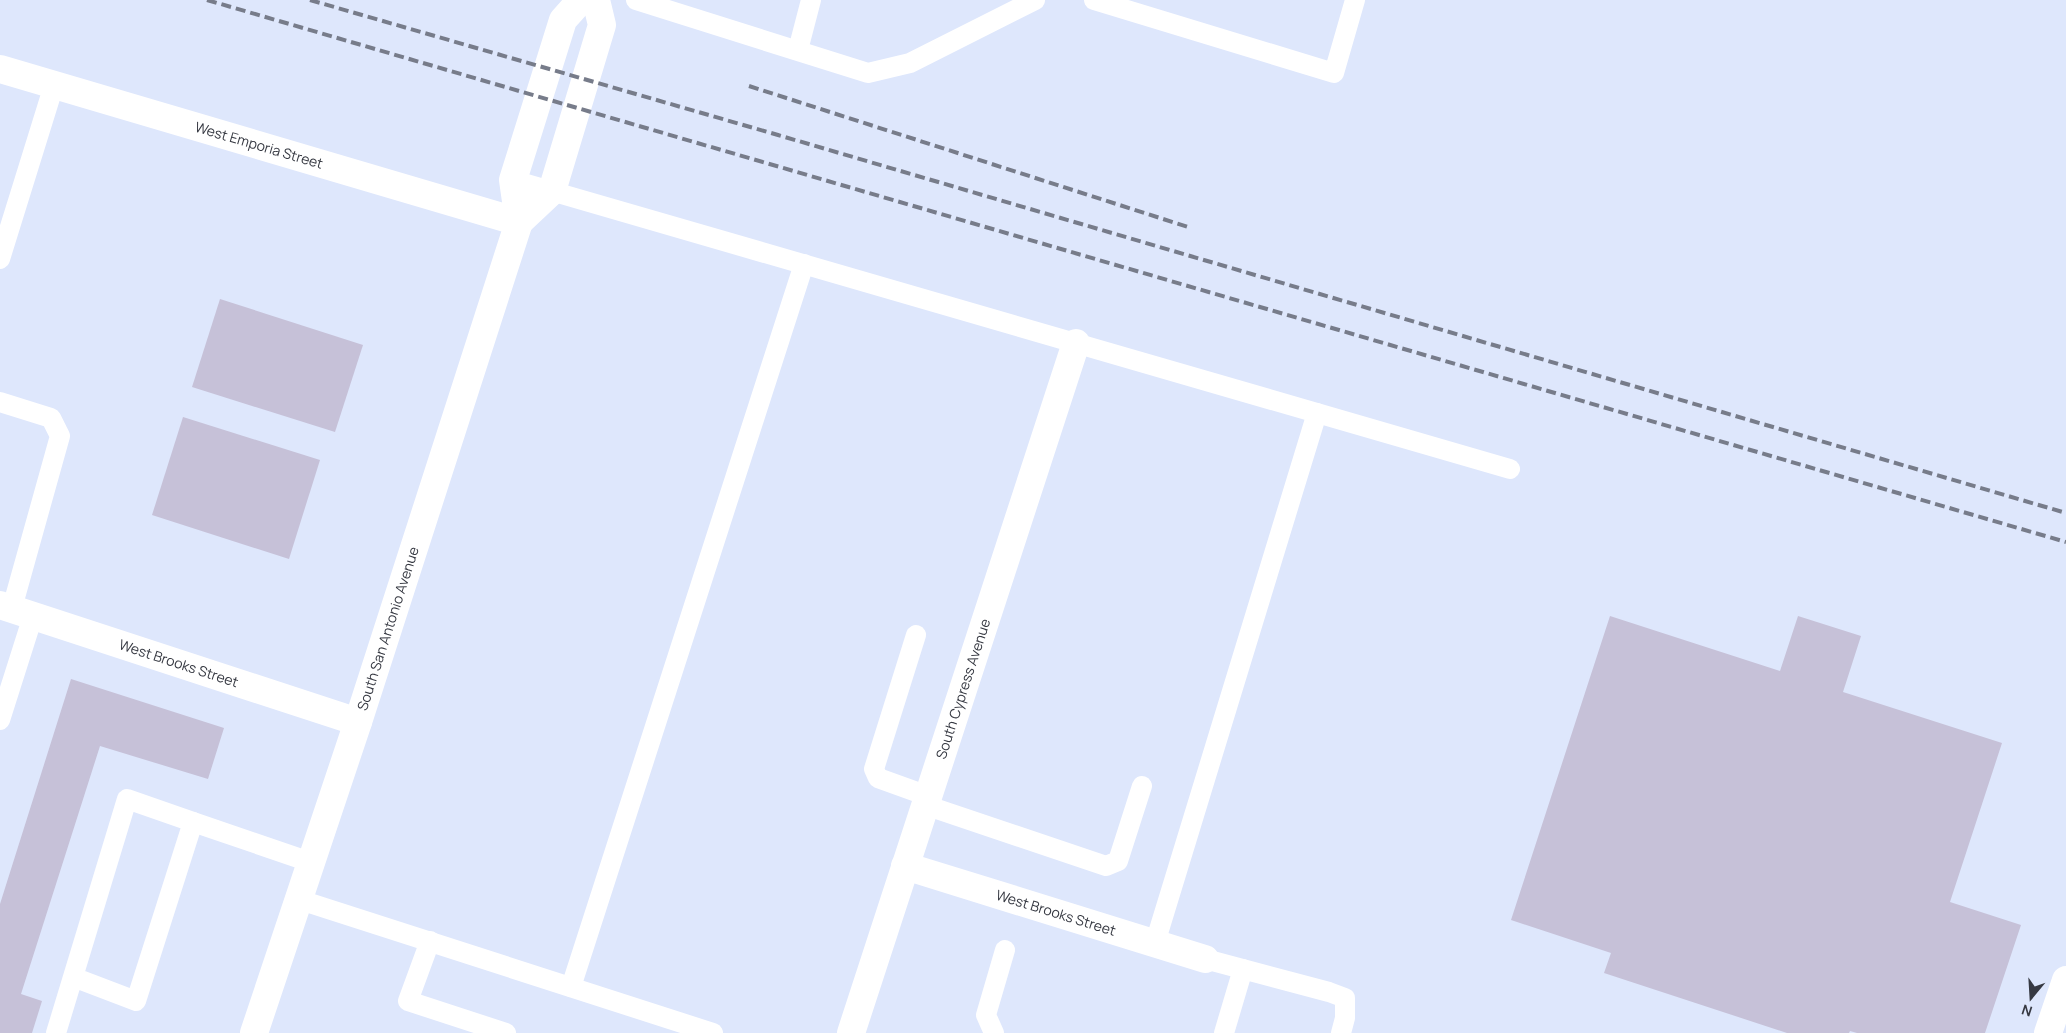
<svg xmlns="http://www.w3.org/2000/svg" width="2066" height="1033" font-family="Manrope,sans-serif">
  <style>
    .building { fill: #c6c1d8 }
    .lines { fill: none; stroke-linecap: round; stroke-linejoin: round }
    .service { stroke: #fff; stroke-width: 20 }
    .minor { stroke: #fff; stroke-width: 28 }
    .tertiary { stroke: #fff; stroke-width: 28 }
    .rail { stroke: #777c8a; stroke-width: 4; stroke-dasharray: 10 5; stroke-linecap: butt }
    .labels { text-anchor: middle; stroke-width: 5; stroke-linejoin: round; paint-order: stroke }
    .street-label { font-size: 14px; fill: #363942; stroke: #dee7fc }
  </style>
  <rect width="100%" height="100%" fill="#dee7fc"/>
  <g class="building">
    <polygon points="220,299 363,345 335,432 192,387"/>
    <polygon points="183,417 320,460 289,559 152,515"/>
    <polygon points="1610,616 1780,671 1798,616 1861,636 1843,692 2002,743 1950,902 2021,925 1985,1033 1857,1033 1850,1031 1849,1033 1787,1033 1604,973 1611,953 1511,920"/>
    <polygon points="71,679 224,728 208,779 100,746 21,994 42,1001 32,1033 0,1033 0,904"/>
  </g>
  <g class="lines">
    <g class="service">
      <polyline points="636,0 868,73 910,63 1035,0"/>
      <polyline points="1094,0 1334,73 1355,0"/>
      <polyline points="798,50 811,0"/>
      <polyline points="513,180 1510,469"/>
      <polyline points="0,259 54,85"/>
      <polyline points="0,402 51,418 60,436 12,608"/>
      <polyline points="916,635 874,769 878,778 928,796"/>
      <polyline points="0,720 33,616"/>
      <polyline points="925,805 1106,866 1118,861 1142,786"/>
      <polyline points="193,822 310,862"/>
      <polyline points="297,899 713,1033"/>
      <polyline points="430,941 408,1001 506,1033"/>
      <polyline points="1155,943 1317,413"/>
      <polyline points="1205,959 1329,992 1345,998 1345,1018 1341,1033"/>
      <polyline points="571,987 804,264"/>
      <polyline points="56,1033 127,799 193,822 136,1001 73,977"/>
      <polyline points="994,1033 986,1015 1005,950"/>
      <polyline points="1224,1033 1243,969"/>
    </g>
    <g class="minor">
      <path id="s1" d="M0,69L519,222"/>
      <path id="s2" d="M0,605L358,722"/>
      <path id="s3" d="M905,866L1205,959"/>
      <path id="s4" d="M851,1033L1076,343"/>
      <polyline points="2048,1033 2066,980"/>
    </g>
    <g class="tertiary">
      <polyline points="519,222 552,191 602,25 596,0"/>
      <path id="s5" d="M254,1033L358,722L519,222L513,180L563,20L581,0"/>
    </g>
    <g class="rail">
      <polyline points="207,0 2066,542"/>
      <polyline points="310,0 778,135 2066,513"/>
      <polyline points="749,86 1188,227"/>
    </g>
  </g>
  <g class="labels">
    <g class="street-label">
      <text dy="5" stroke="none"><textPath href="#s1" startOffset="270">West Emporia Street</textPath></text>
      <text dy="5" stroke="none"><textPath href="#s5" startOffset="426">South San Antonio Avenue</textPath></text>
      <text dy="5" stroke="none"><textPath href="#s2" startOffset="188">West Brooks Street</textPath></text>
      <text dy="5" stroke="none"><textPath href="#s4" startOffset="362">South Cypress Avenue</textPath></text>
      <text dy="5" stroke="none"><textPath href="#s3" startOffset="158">West Brooks Street</textPath></text>
    </g>
  </g>
  <g transform="translate(2031 998) rotate(198)" stroke="#dee7fc" stroke-width="4" paint-order="stroke">
  <path d="M0-4L9 19L0 12L-9 19Z" fill="#363942"/>
  <text y="-8" font-size="14" font-weight="bold" text-anchor="middle" fill="#363942">N</text>
  </g>
</svg>
